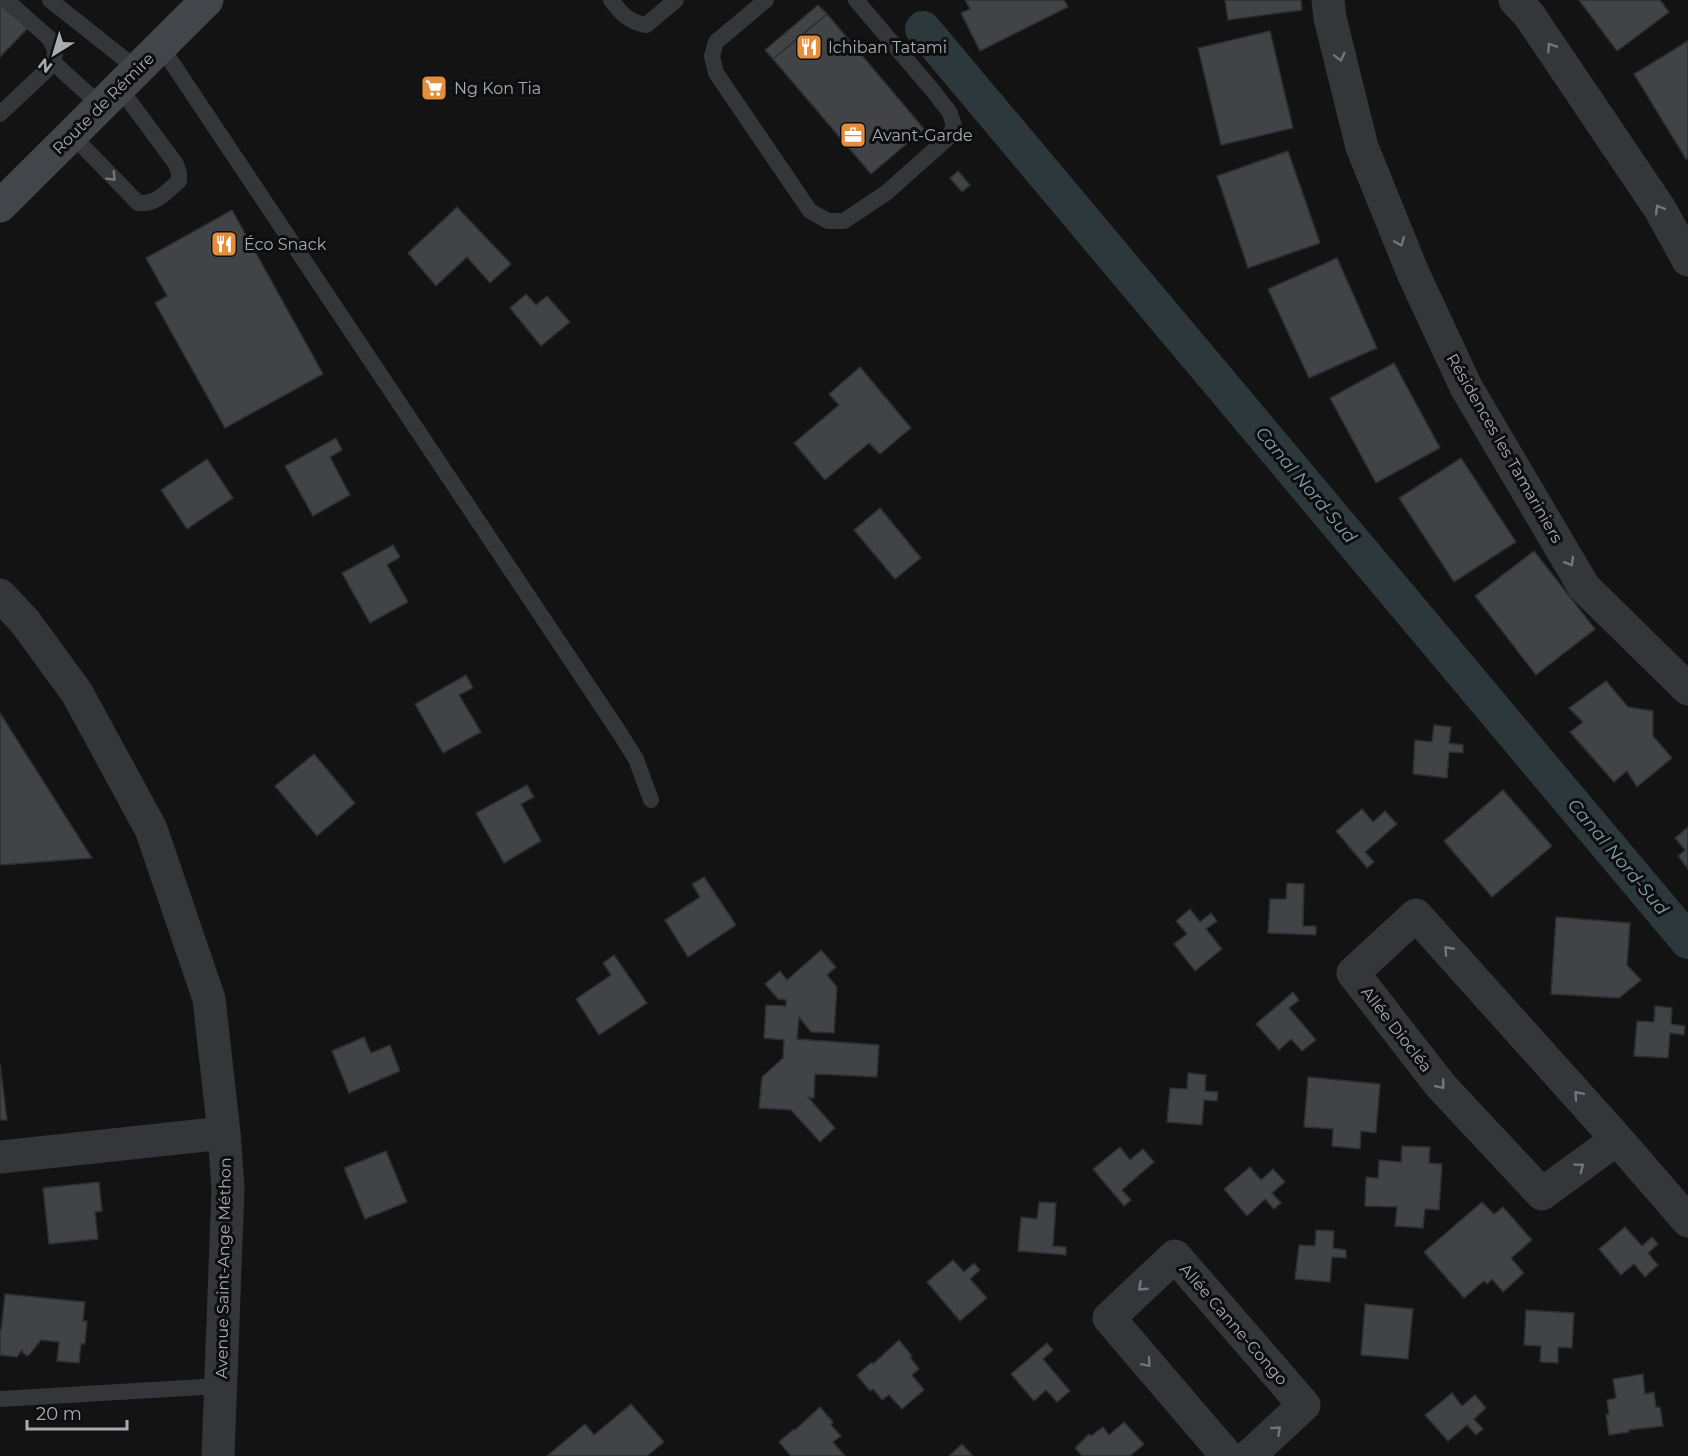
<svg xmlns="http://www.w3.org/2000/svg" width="1688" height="1456" font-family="Montserrat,sans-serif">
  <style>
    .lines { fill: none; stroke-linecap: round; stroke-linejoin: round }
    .canal { stroke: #2d383c; stroke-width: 36 }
    .building { fill: #424347; stroke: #2d2e30; stroke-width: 1.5 }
    .lane { stroke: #343639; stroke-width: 16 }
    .street { stroke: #343639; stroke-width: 33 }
    .secondary { stroke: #424549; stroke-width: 33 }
    .oneway { stroke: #72777d }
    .labels { text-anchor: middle; stroke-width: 6; stroke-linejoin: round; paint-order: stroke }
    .poi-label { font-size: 16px; fill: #a5acb4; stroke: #0e0e0f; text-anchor: start }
    .street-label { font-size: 16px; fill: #a5acb4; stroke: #0e0e0f }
    .water-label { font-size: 18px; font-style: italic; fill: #7e9fad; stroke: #0e0e0f }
  </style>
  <rect width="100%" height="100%" fill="#131314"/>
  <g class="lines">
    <polyline class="canal" points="923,29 1688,941"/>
  </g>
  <g class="building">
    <polygon points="0,0 29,27 0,57"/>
    <polygon points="965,0 1064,0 1068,7 980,51 961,13 970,9"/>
    <polygon points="1225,0 1301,0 1302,10 1228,20"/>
    <polygon points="1579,0 1660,0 1669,12 1617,51"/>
    <polygon points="818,5 827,14 773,59 765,50"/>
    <polygon points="827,14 924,129 871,174 773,59"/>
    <polygon points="1270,31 1293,128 1221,145 1198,48"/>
    <polygon points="1688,41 1688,158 1686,159 1634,74"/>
    <polygon points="1288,151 1320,243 1248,268 1217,176"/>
    <polygon points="958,171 970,185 962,192 950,178"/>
    <polygon points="457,207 511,264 490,283 467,257 436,286 408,253"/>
    <polygon points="232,210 323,374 225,428 155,303 167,296 146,258"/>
    <polygon points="1337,258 1377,348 1309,378 1268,289"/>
    <polygon points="526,294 536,305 547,296 570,322 541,346 510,308"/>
    <polygon points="1394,363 1440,448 1376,483 1330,398"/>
    <polygon points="860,367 911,428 880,454 869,443 825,480 794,443 839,405 829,394"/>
    <polygon points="336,438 342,450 330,457 350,495 313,516 285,466"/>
    <polygon points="1461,458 1516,542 1454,582 1399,498"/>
    <polygon points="207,459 233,498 187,529 161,490"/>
    <polygon points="880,508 921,558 895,579 854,530"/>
    <polygon points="393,545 400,557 387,565 408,602 370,623 342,573"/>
    <polygon points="1534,551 1595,629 1536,675 1475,596"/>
    <polygon points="466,675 473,688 459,695 481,732 443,753 415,704"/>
    <polygon points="1606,681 1628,707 1653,711 1653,736 1672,758 1637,787 1627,771 1614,782 1570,732 1583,722 1569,708"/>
    <polygon points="0,713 92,858 0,865"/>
    <polygon points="1434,725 1451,727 1449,743 1463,745 1463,753 1449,752 1447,778 1413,774 1415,740 1432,742"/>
    <polygon points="314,754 355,803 317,836 275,786"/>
    <polygon points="527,785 534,797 521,804 541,841 504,863 476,813"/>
    <polygon points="1503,790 1552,846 1492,897 1444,841"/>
    <polygon points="1362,809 1373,822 1385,811 1397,824 1365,852 1374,862 1367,868 1336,831"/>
    <polygon points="1688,827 1688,869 1678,856 1685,850 1675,838"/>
    <polygon points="704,877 736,925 688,957 665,920 700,897 692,884"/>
    <polygon points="1287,883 1304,884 1303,926 1316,926 1316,935 1268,933 1270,899 1286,899"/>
    <polygon points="1190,909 1200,922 1211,913 1217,921 1206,929 1222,949 1195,971 1174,944 1187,934 1176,921"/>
    <polygon points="1556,917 1630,923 1627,965 1641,980 1619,998 1551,994"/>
    <polygon points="821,950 836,967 827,975 837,987 834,1033 811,1032 799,1017 797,1039 879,1045 877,1077 815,1074 814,1098 808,1097 835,1128 820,1142 791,1110 759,1108 762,1077 783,1058 784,1040 764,1038 766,1005 786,1006 786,1000 778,999 765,984 780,971 787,980"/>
    <polygon points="614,955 647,1003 599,1035 576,999 611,975 603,963"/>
    <polygon points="1293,992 1299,1000 1289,1008 1316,1040 1302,1051 1291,1039 1279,1050 1256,1024"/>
    <polygon points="1655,1006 1672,1008 1671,1024 1685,1026 1684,1035 1670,1033 1668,1058 1634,1056 1637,1021 1654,1022"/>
    <polygon points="364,1037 371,1053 390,1045 400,1071 349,1093 332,1051"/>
    <polygon points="0,1063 7,1120 0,1120"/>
    <polygon points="1188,1073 1206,1075 1205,1091 1218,1092 1217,1101 1204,1100 1202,1125 1167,1122 1170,1088 1187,1089"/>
    <polygon points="1308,1077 1380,1084 1376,1133 1361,1131 1360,1149 1332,1146 1333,1129 1304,1127"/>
    <polygon points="1402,1146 1430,1147 1429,1163 1442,1164 1439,1210 1425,1209 1423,1228 1395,1226 1397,1207 1365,1206 1366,1177 1378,1178 1379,1160 1401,1162"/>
    <polygon points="1120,1147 1130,1160 1143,1149 1154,1162 1122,1190 1131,1200 1124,1206 1093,1169"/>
    <polygon points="386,1151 407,1202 365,1219 344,1168"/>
    <polygon points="1250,1167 1261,1180 1273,1169 1285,1182 1272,1193 1281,1203 1274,1209 1265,1199 1247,1216 1224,1189"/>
    <polygon points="99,1182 102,1211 95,1212 98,1239 49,1244 43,1188"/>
    <polygon points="1039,1202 1056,1203 1053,1246 1066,1247 1066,1255 1018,1251 1021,1217 1037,1219"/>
    <polygon points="1482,1202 1494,1214 1503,1207 1532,1240 1511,1258 1524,1273 1503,1292 1492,1279 1487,1284 1484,1281 1464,1298 1424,1252"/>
    <polygon points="1625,1227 1642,1246 1652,1237 1658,1244 1648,1253 1658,1265 1645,1277 1634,1264 1621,1275 1599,1249"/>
    <polygon points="1316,1230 1334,1231 1333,1248 1346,1250 1346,1258 1332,1257 1330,1282 1295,1279 1299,1245 1315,1246"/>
    <polygon points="953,1260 964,1272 974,1263 980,1270 970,1279 987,1298 960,1321 927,1282"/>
    <polygon points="5,1294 85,1302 83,1321 87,1321 85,1344 81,1344 79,1363 57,1361 59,1342 41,1340 30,1354 27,1356 23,1353 22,1350 17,1357 0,1355 0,1330 1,1330"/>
    <polygon points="1365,1304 1413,1309 1408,1359 1361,1355"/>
    <polygon points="1526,1310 1574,1313 1572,1348 1558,1347 1558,1363 1540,1362 1541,1346 1524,1345"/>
    <polygon points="899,1340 912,1356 910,1357 919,1369 912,1375 924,1390 902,1409 889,1395 882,1400 873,1389 870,1391 857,1375 872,1362 873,1364"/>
    <polygon points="1047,1343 1053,1350 1043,1359 1070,1391 1057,1402 1046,1390 1034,1401 1011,1374"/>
    <polygon points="1643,1374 1645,1394 1654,1392 1656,1407 1660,1407 1663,1426 1629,1430 1629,1432 1609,1435 1606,1415 1609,1414 1607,1400 1616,1398 1613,1379"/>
    <polygon points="1452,1393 1462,1406 1475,1395 1486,1408 1474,1419 1483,1429 1476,1435 1467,1425 1448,1441 1425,1415"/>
    <polygon points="631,1404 664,1442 647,1456 547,1456 585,1424 594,1435"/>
    <polygon points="820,1407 833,1422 831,1425 841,1436 833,1442 845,1456 791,1456 779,1442 794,1429 795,1430"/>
    <polygon points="1124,1422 1144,1444 1130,1456 1082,1456 1075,1448 1089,1434 1091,1436 1103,1427 1109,1435"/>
    <polygon points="962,1444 973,1456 949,1456"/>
  </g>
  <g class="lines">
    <g class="lane">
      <polyline points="50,0 137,69"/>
      <path d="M611,0C622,14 628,22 646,25L676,0"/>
      <polyline points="766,0 716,42 712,56 716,73 810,211 828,221 844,221 886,193 949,137 954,126 950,113 934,92 856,0"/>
      <polyline points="160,45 619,732 636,759 651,800"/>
      <polyline points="54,63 101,106"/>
      <polyline points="0,114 54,63 55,50 49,38 6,0"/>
      <path d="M72,135L138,203C156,205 166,192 179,181V173L176,164L119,87"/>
      <polyline points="0,1399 220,1386"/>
    </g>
    <g class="street">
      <polyline points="1328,0 1330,18 1362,147 1413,273 1466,387 1584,587 1688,689"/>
      <polyline points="1515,0 1529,15 1660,209 1688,260"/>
      <polyline points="0,595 26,623 77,693 151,829 209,999 224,1133 228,1188 218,1456"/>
      <polyline points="1617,1139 1542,1194 1441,1086 1353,973 1416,915 1617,1139 1688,1221"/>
      <polyline points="0,1157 224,1133"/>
      <polyline points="1227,1456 1109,1318 1175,1256 1304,1405 1249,1456"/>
    </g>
    <polyline class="secondary" points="0,206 207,0"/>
  </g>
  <defs><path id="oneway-chevron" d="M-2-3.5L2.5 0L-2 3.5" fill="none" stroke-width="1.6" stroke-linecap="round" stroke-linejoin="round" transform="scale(1.5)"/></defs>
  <g class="oneway">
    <use href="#oneway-chevron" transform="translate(1551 47) rotate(-124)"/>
    <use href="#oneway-chevron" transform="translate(1340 57) rotate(76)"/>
    <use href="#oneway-chevron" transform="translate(112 177) rotate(46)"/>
    <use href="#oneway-chevron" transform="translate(1659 209) rotate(-121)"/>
    <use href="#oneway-chevron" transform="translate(1400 242) rotate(68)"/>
    <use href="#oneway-chevron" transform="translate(1570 562) rotate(59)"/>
    <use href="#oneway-chevron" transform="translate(1448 950) rotate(-132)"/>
    <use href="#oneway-chevron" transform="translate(1441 1085) rotate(50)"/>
    <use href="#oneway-chevron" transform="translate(1578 1095) rotate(-132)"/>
    <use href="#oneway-chevron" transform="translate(1580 1167) rotate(-37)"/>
    <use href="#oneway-chevron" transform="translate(1142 1287) rotate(137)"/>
    <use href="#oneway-chevron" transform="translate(1147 1363) rotate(49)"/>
    <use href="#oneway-chevron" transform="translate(1277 1430) rotate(-43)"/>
  </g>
  <defs>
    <symbol id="restaurant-square" viewBox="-11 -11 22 22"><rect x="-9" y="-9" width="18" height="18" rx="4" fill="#e48e3b" stroke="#0e0e0f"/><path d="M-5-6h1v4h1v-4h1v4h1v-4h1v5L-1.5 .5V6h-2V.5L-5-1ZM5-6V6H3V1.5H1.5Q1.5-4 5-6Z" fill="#fff"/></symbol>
    <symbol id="supermarket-square" viewBox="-11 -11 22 22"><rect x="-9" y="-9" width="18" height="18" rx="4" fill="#e48e3b" stroke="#0e0e0f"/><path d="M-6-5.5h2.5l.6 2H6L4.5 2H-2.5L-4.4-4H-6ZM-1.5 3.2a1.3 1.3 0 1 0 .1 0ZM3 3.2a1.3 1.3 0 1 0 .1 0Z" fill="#fff"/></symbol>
    <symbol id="office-square" viewBox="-11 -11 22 22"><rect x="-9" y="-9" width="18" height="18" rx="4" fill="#e48e3b" stroke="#0e0e0f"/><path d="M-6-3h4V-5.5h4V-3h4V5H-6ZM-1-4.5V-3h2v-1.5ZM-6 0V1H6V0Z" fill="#fff"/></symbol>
  </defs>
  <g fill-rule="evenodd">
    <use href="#restaurant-square" x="794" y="32" width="30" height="30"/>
    <use href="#supermarket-square" x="419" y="73" width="30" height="30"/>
    <use href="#office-square" x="838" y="120" width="30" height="30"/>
    <use href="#restaurant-square" x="209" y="229" width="30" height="30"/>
  </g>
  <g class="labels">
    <g class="poi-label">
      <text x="828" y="53">Ichiban Tatami</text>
      <text x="454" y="94">Ng Kon Tia</text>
      <text x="872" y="141">Avant-Garde</text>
      <text x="244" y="250">Éco Snack</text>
    </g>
    <g class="street-label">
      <text transform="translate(103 103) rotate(-45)" y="6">Route de Rémire</text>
      <text transform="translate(1505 448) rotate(60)" y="6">Résidences les Tamariniers</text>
      <text transform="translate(1397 1029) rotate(52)" y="6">Allée Diocléa</text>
      <text transform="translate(223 1268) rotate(-89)" y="6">Avenue Saint-Ange Méthon</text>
      <text transform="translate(1234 1324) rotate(49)" y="6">Allée Canne-Congo</text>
    </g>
    <g class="water-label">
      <text transform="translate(1306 485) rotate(50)" y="6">Canal Nord-Sud</text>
      <text transform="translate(1618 857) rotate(50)" y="6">Canal Nord-Sud</text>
    </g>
  </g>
  <g transform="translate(54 54) rotate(217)" stroke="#0e0e0f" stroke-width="4.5" paint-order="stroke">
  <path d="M0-4.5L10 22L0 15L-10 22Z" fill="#a5acb4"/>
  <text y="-9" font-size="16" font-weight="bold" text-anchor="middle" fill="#a5acb4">N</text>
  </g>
  <path d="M27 1420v9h100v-9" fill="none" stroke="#a5acb4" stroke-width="3"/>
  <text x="36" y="1420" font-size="18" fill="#a5acb4" stroke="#0e0e0f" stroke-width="4.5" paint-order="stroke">20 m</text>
</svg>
